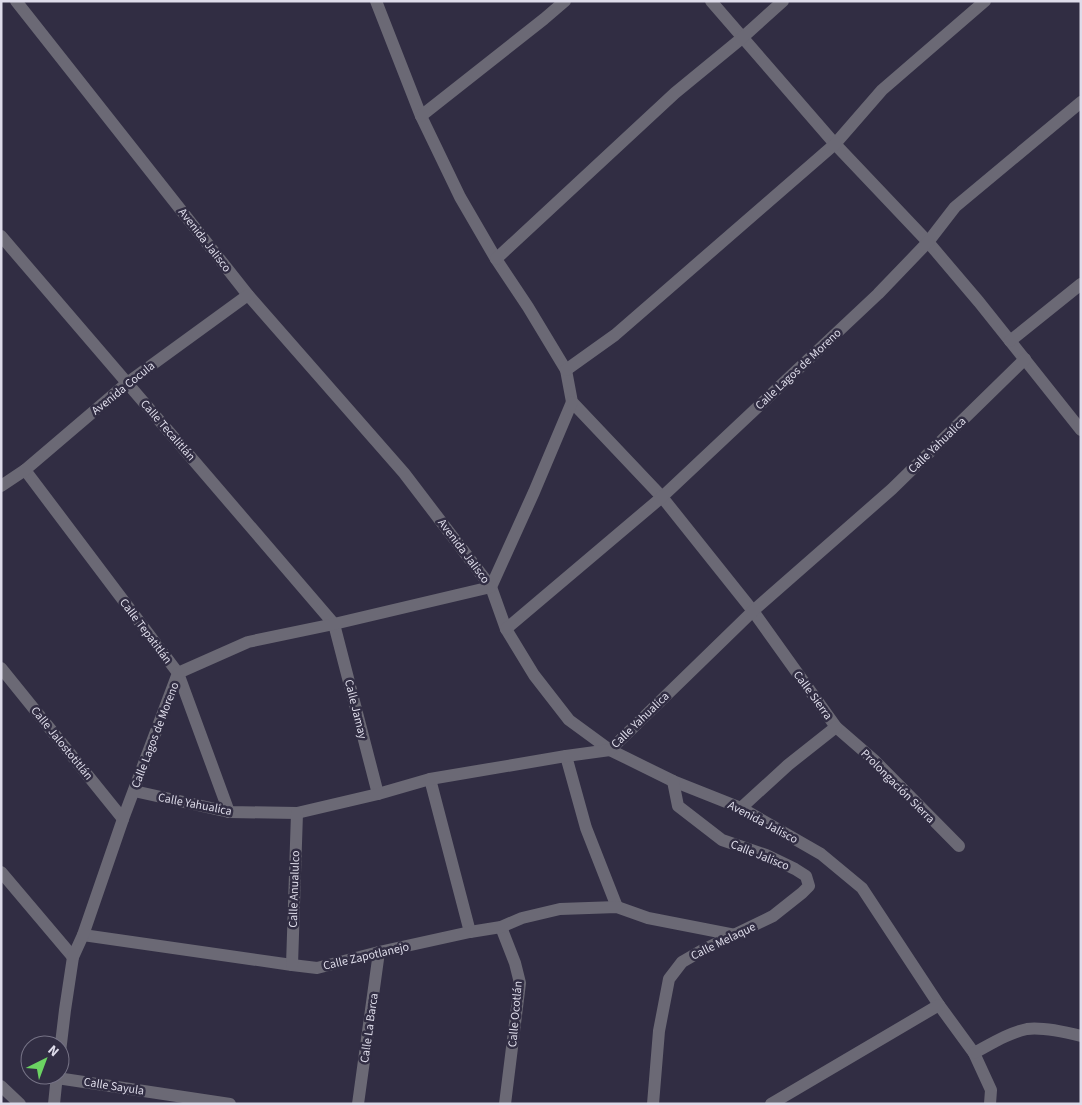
<svg xmlns="http://www.w3.org/2000/svg" width="1082" height="1105" font-family="'Source Sans 3',sans-serif">
  <style>
    .lines { fill: none; stroke-linecap: round; stroke-linejoin: round }
    .street { stroke: #6b6975; stroke-width: 12 }
    .labels { text-anchor: middle; stroke-width: 5; stroke-linejoin: round; paint-order: stroke }
    .street-label { font-size: 12px; fill: #dedcea; stroke: #312d43 }
  </style>
  <rect width="100%" height="100%" fill="#312d43"/>
  <g class="lines">
    <g class="street">
      <polyline points="16,1 248,295 404,473 491,587 506,629 534,675 569,720 610,750 673,781 741,808 821,854 862,888 939,1005 974,1053 991,1090 990,1104"/>
      <polyline points="376,1 421,116 460,197 496,259 528,307 566,370 572,402 662,497 753,611 836,727 874,760 959,846"/>
      <polyline points="711,1 835,144 928,242 979,302 1081,430"/>
      <polyline points="421,116 544,19 565,1"/>
      <polyline points="1,236 334,624 378,794"/>
      <polyline points="496,259 675,93 742,38 783,1"/>
      <polyline points="1010,341 1081,284"/>
      <polyline points="566,370 615,335 835,144 882,90 985,1"/>
      <polyline points="25,470 178,673 229,812"/>
      <polyline points="1,486 25,470 127,383 248,295"/>
      <polyline points="506,629 662,497 878,294 928,242 955,207 1081,102"/>
      <polyline points="1,668 123,819"/>
      <polyline points="566,756 586,828 617,907"/>
      <polyline points="430,779 470,932"/>
      <polyline points="134,791 229,812 297,813 378,794 430,779 566,756 610,750 753,611 892,489 1025,359"/>
      <polyline points="741,808 788,765 836,727"/>
      <polyline points="1,872 73,957"/>
      <polyline points="501,927 515,963 520,983 505,1104"/>
      <polyline points="83,935 292,965 317,968 379,952 470,932 501,927 522,918 560,909 617,907 648,918 735,935"/>
      <polyline points="292,965 297,813"/>
      <polyline points="60,1052 65,1010 73,957 83,935 123,819 178,673 248,642 334,624 491,587 534,492 572,402"/>
      <path d="M974,1053C991,1044 1008,1033 1027,1029C1043,1027 1065,1032 1081,1036"/>
      <polyline points="57,1078 230,1104"/>
      <polyline points="1,1086 20,1104"/>
      <polyline points="54,1104 57,1075"/>
      <polyline points="358,1104 379,952"/>
      <polyline points="653,1104 659,1031 669,979 682,962 701,951 773,916 802,893 809,886 806,876 795,869 766,855 722,840 678,806 673,781"/>
      <polyline points="771,1104 939,1005"/>
    </g>
  </g>
  <g class="labels">
    <g class="street-label">
      <text transform="translate(205 240) rotate(52)" y="4">Avenida Jalisco</text>
      <text transform="translate(798 369) rotate(-43)" y="4">Calle Lagos de Moreno</text>
      <text transform="translate(123 388) rotate(-39)" y="4">Avenida Cocula</text>
      <text transform="translate(168 430) rotate(49)" y="4">Calle Tecalitlán</text>
      <text transform="translate(937 445) rotate(-44)" y="4">Calle Yahualica</text>
      <text transform="translate(464 551) rotate(53)" y="4">Avenida Jalisco</text>
      <text transform="translate(146 631) rotate(53)" y="4">Calle Tepatitlán</text>
      <text transform="translate(813 695) rotate(54)" y="4">Calle Sierra</text>
      <text transform="translate(356 709) rotate(76)" y="4">Calle Jamay</text>
      <text transform="translate(640 720) rotate(-44)" y="4">Calle Yahualica</text>
      <text transform="translate(155 735) rotate(-69)" y="4">Calle Lagos de Moreno</text>
      <text transform="translate(62 743) rotate(51)" y="4">Calle Jalostotitlán</text>
      <text transform="translate(898 786) rotate(45)" y="4">Prolongación Sierra</text>
      <text transform="translate(195 804) rotate(11)" y="4">Calle Yahualica</text>
      <text transform="translate(763 822) rotate(28)" y="4">Avenida Jalisco</text>
      <text transform="translate(760 855) rotate(22)" y="4">Calle Jalisco</text>
      <text transform="translate(294 889) rotate(-88)" y="4">Calle Anualulco</text>
      <text transform="translate(723 941) rotate(-26)" y="4">Calle Melaque</text>
      <text transform="translate(366 956) rotate(-13)" y="4">Calle Zapotlanejo</text>
      <text transform="translate(515 1014) rotate(-85)" y="4">Calle Ocotlán</text>
      <text transform="translate(369 1028) rotate(-82)" y="4">Calle La Barca</text>
      <text transform="translate(114 1086) rotate(9)" y="4">Calle Sayula</text>
    </g>
  </g>
  <rect width="1082" height="1105" fill="none" stroke="#dedcea" stroke-width="5"/>
  <g transform="translate(45 1060) rotate(42)"><circle r="24" fill="#312d43" stroke="#767386"/>
  <path d="M0-4L9 19L0 12L-9 19Z" fill="#6bd362"/>
  <text y="-8" font-size="14" font-weight="bold" text-anchor="middle" fill="#dedcea">N</text>
  </g>
</svg>
